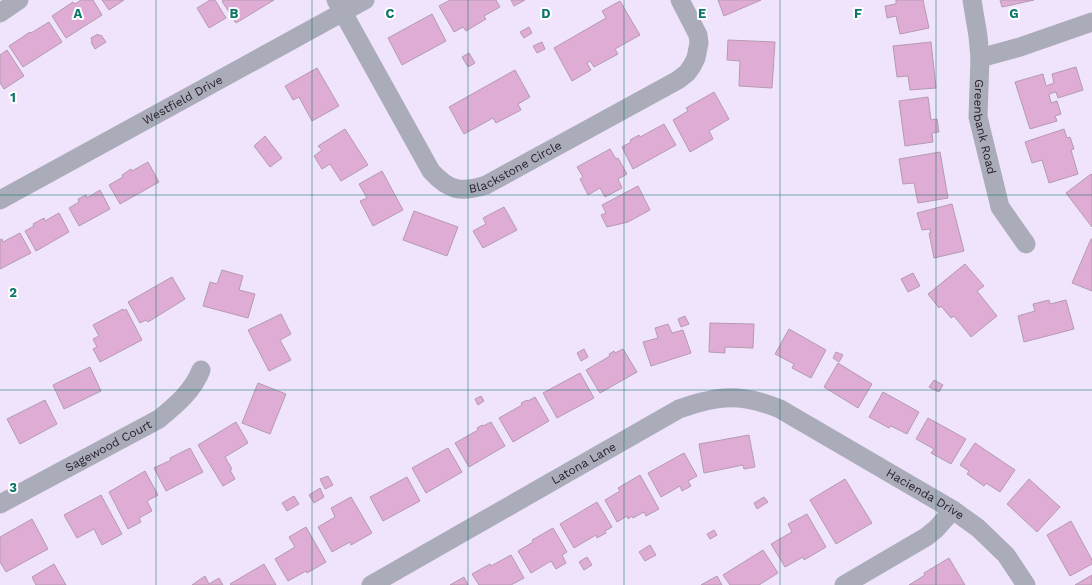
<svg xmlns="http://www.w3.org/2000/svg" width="1092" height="585" font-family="'Work Sans',sans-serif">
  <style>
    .building { fill: #dfacd5; stroke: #b59baf }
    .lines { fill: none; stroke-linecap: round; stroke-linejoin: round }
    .minor { stroke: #aaacb9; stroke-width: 19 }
    .grid { fill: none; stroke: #0f766e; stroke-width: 1; stroke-opacity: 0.55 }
    .labels { text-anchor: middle; stroke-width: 4; stroke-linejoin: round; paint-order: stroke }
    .street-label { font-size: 12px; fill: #28222d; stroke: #fff }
    .grid-label { font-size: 13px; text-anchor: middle; font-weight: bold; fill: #0f766e; stroke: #fff; stroke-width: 4; stroke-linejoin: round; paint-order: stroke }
  </style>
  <rect width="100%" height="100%" fill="#f0e4fc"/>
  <g class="building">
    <polygon points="81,0 93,0 102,15 66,38 52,16 73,2 75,4"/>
    <polygon points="102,0 124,0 109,10"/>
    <polygon points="210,0 215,0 226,18 209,28 197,8"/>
    <polygon points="223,0 274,0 236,23 222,1"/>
    <polygon points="450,0 496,0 500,7 484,16 486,19 466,31 463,27 454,32 439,6"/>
    <polygon points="511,0 525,0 514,6"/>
    <polygon points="718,0 761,0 724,16"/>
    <polygon points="896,0 923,0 929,28 900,34 896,16 887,18 885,6 896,4"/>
    <polygon points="1000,0 1034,0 1002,7"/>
    <polygon points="620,1 640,35 615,49 618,54 594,67 590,61 587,63 591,70 572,81 554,48 606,18 602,11"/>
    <polygon points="432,14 446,41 402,65 388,38"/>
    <polygon points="49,22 62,42 23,67 9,46 30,32 31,33"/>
    <polygon points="529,27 532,33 524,38 520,32"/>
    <polygon points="98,34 99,36 101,35 106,42 95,49 91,42 92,41 91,38"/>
    <polygon points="728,40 775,42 772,88 739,86 740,61 727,60"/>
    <polygon points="542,42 545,49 537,53 533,46"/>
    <polygon points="931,42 936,88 910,90 908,76 897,77 893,46"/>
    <polygon points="7,50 24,76 4,89 0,83 0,55"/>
    <polygon points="469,53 475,63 468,67 462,57"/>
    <polygon points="1076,67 1083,90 1058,98 1056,92 1049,94 1051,103 1057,101 1061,114 1055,116 1057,121 1030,129 1015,82 1043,74 1046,86 1054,83 1052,74"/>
    <polygon points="317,68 339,106 312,121 299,97 293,100 285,86"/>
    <polygon points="515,70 530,97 518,104 521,110 496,123 493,118 464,134 449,107"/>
    <polygon points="714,92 729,119 709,131 713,139 690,152 673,120 688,111 686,108"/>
    <polygon points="928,97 931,120 937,119 939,132 932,133 933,142 905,146 899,101"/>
    <polygon points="664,124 676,145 633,169 622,147 631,142 630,140 639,135 640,137"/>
    <polygon points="345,129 368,165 341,181 330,164 322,169 314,156 322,150 318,146"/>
    <polygon points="1064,129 1067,138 1070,137 1074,149 1071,150 1078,174 1049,183 1042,160 1032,163 1025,142"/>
    <polygon points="265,136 282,158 270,167 254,146"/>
    <polygon points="610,149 616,159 618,158 627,174 618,179 622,188 605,197 600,188 588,195 580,179 583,177 577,167"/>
    <polygon points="940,152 948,198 918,203 914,183 903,184 899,159"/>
    <polygon points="148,162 159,182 120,204 109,185 123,177 122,175 131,169 132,171"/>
    <polygon points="382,171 403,210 373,226 360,201 367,198 359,184"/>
    <polygon points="1091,174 1092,175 1092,227 1066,193"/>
    <polygon points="638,186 650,210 628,222 607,227 601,215 606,213 602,205"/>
    <polygon points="100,190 110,209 79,226 69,208 79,202 78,199 86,195 87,198"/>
    <polygon points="952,204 964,251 934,258 929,233 931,233 930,229 922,230 917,213"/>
    <polygon points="504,207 517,230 483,248 473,231 486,224 483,218"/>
    <polygon points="414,211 458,227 447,256 403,240"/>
    <polygon points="59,213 69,232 36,251 25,231 34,226 33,224 44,218 45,221"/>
    <polygon points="20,233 31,253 0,269 0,240 2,239 3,242"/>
    <polygon points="1091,239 1092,239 1092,291 1072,283"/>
    <polygon points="965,264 984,286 977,291 997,316 971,337 954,316 951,318 941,306 939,308 928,294"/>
    <polygon points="222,270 243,276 239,290 255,294 248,318 203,306 210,282 217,284"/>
    <polygon points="913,273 920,286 908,292 901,279"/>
    <polygon points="172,277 185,299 148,322 146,320 140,323 128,302"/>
    <polygon points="1049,300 1050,304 1066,300 1074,329 1024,342 1018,316 1035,311 1033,304"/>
    <polygon points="123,309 124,311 126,309 142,340 100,362 93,349 97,347 93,339 99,336 93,325"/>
    <polygon points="281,314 291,334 280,340 291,360 269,371 248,330"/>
    <polygon points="685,316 689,324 681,327 678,319"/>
    <polygon points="710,323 754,324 753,348 725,347 725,353 709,352"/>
    <polygon points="668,324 672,333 683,330 691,353 651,366 643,342 658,338 655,328"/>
    <polygon points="789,329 826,350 811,378 792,368 794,364 775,354"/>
    <polygon points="584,349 588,357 581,361 577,353"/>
    <polygon points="623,349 637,372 600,393 586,370 610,356 609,354 614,351 615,353"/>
    <polygon points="836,352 843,355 839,362 833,358"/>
    <polygon points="838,363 872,384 858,408 824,387"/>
    <polygon points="90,367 101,391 64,409 53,385"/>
    <polygon points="580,373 594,398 557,418 543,393"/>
    <polygon points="934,380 943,385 939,392 929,387"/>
    <polygon points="258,383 286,394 270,434 242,423"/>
    <polygon points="883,392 919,412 907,434 891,426 889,428 869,417"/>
    <polygon points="481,396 484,401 478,405 475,399"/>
    <polygon points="535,397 549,421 513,442 499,418 522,405 521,403 527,400 528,401"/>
    <polygon points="45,400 57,424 20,444 7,419"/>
    <polygon points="928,418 966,439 951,464 931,453 934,449 916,439"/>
    <polygon points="236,422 248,443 225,457 232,469 230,470 235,479 223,486 198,445"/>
    <polygon points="491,422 505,446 469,467 455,443 478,430 477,428 482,425 483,426"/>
    <polygon points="749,435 755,467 744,469 743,465 704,473 699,444"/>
    <polygon points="975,443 1015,470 1000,492 986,483 984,486 967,474 969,471 960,465"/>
    <polygon points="190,448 203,472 166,491 154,468 171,460 170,458"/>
    <polygon points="448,448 462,472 426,493 412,468"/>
    <polygon points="684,453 697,476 688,481 691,486 682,491 680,486 661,497 648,473"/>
    <polygon points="145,471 158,495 147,501 152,511 139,518 141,522 128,529 109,492"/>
    <polygon points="640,475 659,509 646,516 644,512 633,518 632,516 628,519 627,516 617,522 605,500 620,491 618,488"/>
    <polygon points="328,476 333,485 325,489 320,479"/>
    <polygon points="407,477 420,501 383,521 370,497"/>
    <polygon points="845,479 872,523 836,544 810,500"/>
    <polygon points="1029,479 1060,507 1037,532 1007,504"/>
    <polygon points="320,488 324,497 314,503 309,495"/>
    <polygon points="101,495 122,534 102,545 94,529 77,538 64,515"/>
    <polygon points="294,496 299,504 287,511 282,503"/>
    <polygon points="351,497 372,533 351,545 350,542 332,552 318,527 335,517 331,508"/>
    <polygon points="764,497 768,502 757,509 754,503"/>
    <polygon points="597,502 612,527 605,531 606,533 597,538 596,535 574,548 560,524"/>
    <polygon points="807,514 826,547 804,560 803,557 785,567 771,544 792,532 788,524"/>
    <polygon points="32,519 48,549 6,572 0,562 0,537"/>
    <polygon points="1071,521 1092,560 1092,564 1070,576 1047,535"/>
    <polygon points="306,527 326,562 307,573 306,571 288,581 275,559 295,547 289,537"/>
    <polygon points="553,528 567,552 562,555 566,563 556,569 551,561 531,573 518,551 533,542 532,540"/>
    <polygon points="714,530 717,535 710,539 707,534"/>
    <polygon points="650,545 656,555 645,561 639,552"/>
    <polygon points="763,550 778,573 759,585 730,585 723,575"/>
    <polygon points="511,555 524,578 511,585 479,585 472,574 490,564 491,566"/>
    <polygon points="587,557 592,565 584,570 579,562"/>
    <polygon points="949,558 965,585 909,585 925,575 924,573"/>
    <polygon points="54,564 66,585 36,585 32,577"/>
    <polygon points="264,564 276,585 231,585 230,584"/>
    <polygon points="1092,575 1092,585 1075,585"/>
    <polygon points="205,576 209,584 219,578 223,585 192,585"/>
    <polygon points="717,576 722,585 701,585"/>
    <polygon points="464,577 468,585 450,585"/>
  </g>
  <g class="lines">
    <g class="minor">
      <path id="s1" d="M336,0L431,171C449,191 461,193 486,185L678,80L687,73L692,66L696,58L699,43L698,35L680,0"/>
      <path id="s2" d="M972,0L978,36L980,58L978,117L1000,207L1026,244"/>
      <polyline points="0,13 19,0"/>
      <polyline points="980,58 1020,47 1092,22"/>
      <path id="s3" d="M0,200L365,0"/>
      <path id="s4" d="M0,504L159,419C176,405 193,391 201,370"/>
      <path id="s5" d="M371,585L679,409C718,395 741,393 780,409L953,510L978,528L1006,555L1026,585"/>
      <polyline points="844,585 926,537 936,529 953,510"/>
    </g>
  </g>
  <path class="grid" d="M156,0V585M312,0V585M468,0V585M624,0V585M780,0V585M936,0V585M0,195H1092M0,390H1092"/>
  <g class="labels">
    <g class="street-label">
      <text dy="4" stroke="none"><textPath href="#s3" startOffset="208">Westfield Drive</textPath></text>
      <text dy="4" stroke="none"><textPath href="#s2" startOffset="128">Greenbank Road</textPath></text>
      <text dy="4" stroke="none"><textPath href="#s1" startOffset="291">Blackstone Circle</textPath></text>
      <text dy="4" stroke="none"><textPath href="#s4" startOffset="123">Sagewood Court</textPath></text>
      <text dy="4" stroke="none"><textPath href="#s5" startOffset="245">Latona Lane</textPath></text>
      <text dy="4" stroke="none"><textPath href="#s5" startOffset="627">Hacienda Drive</textPath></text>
    </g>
  </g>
  <g class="grid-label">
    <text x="78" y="18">A</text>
    <text x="234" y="18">B</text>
    <text x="390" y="18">C</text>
    <text x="546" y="18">D</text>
    <text x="702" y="18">E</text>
    <text x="858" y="18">F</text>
    <text x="1014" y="18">G</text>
    <text x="13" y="102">1</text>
    <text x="13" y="297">2</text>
    <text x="13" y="492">3</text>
  </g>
</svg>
